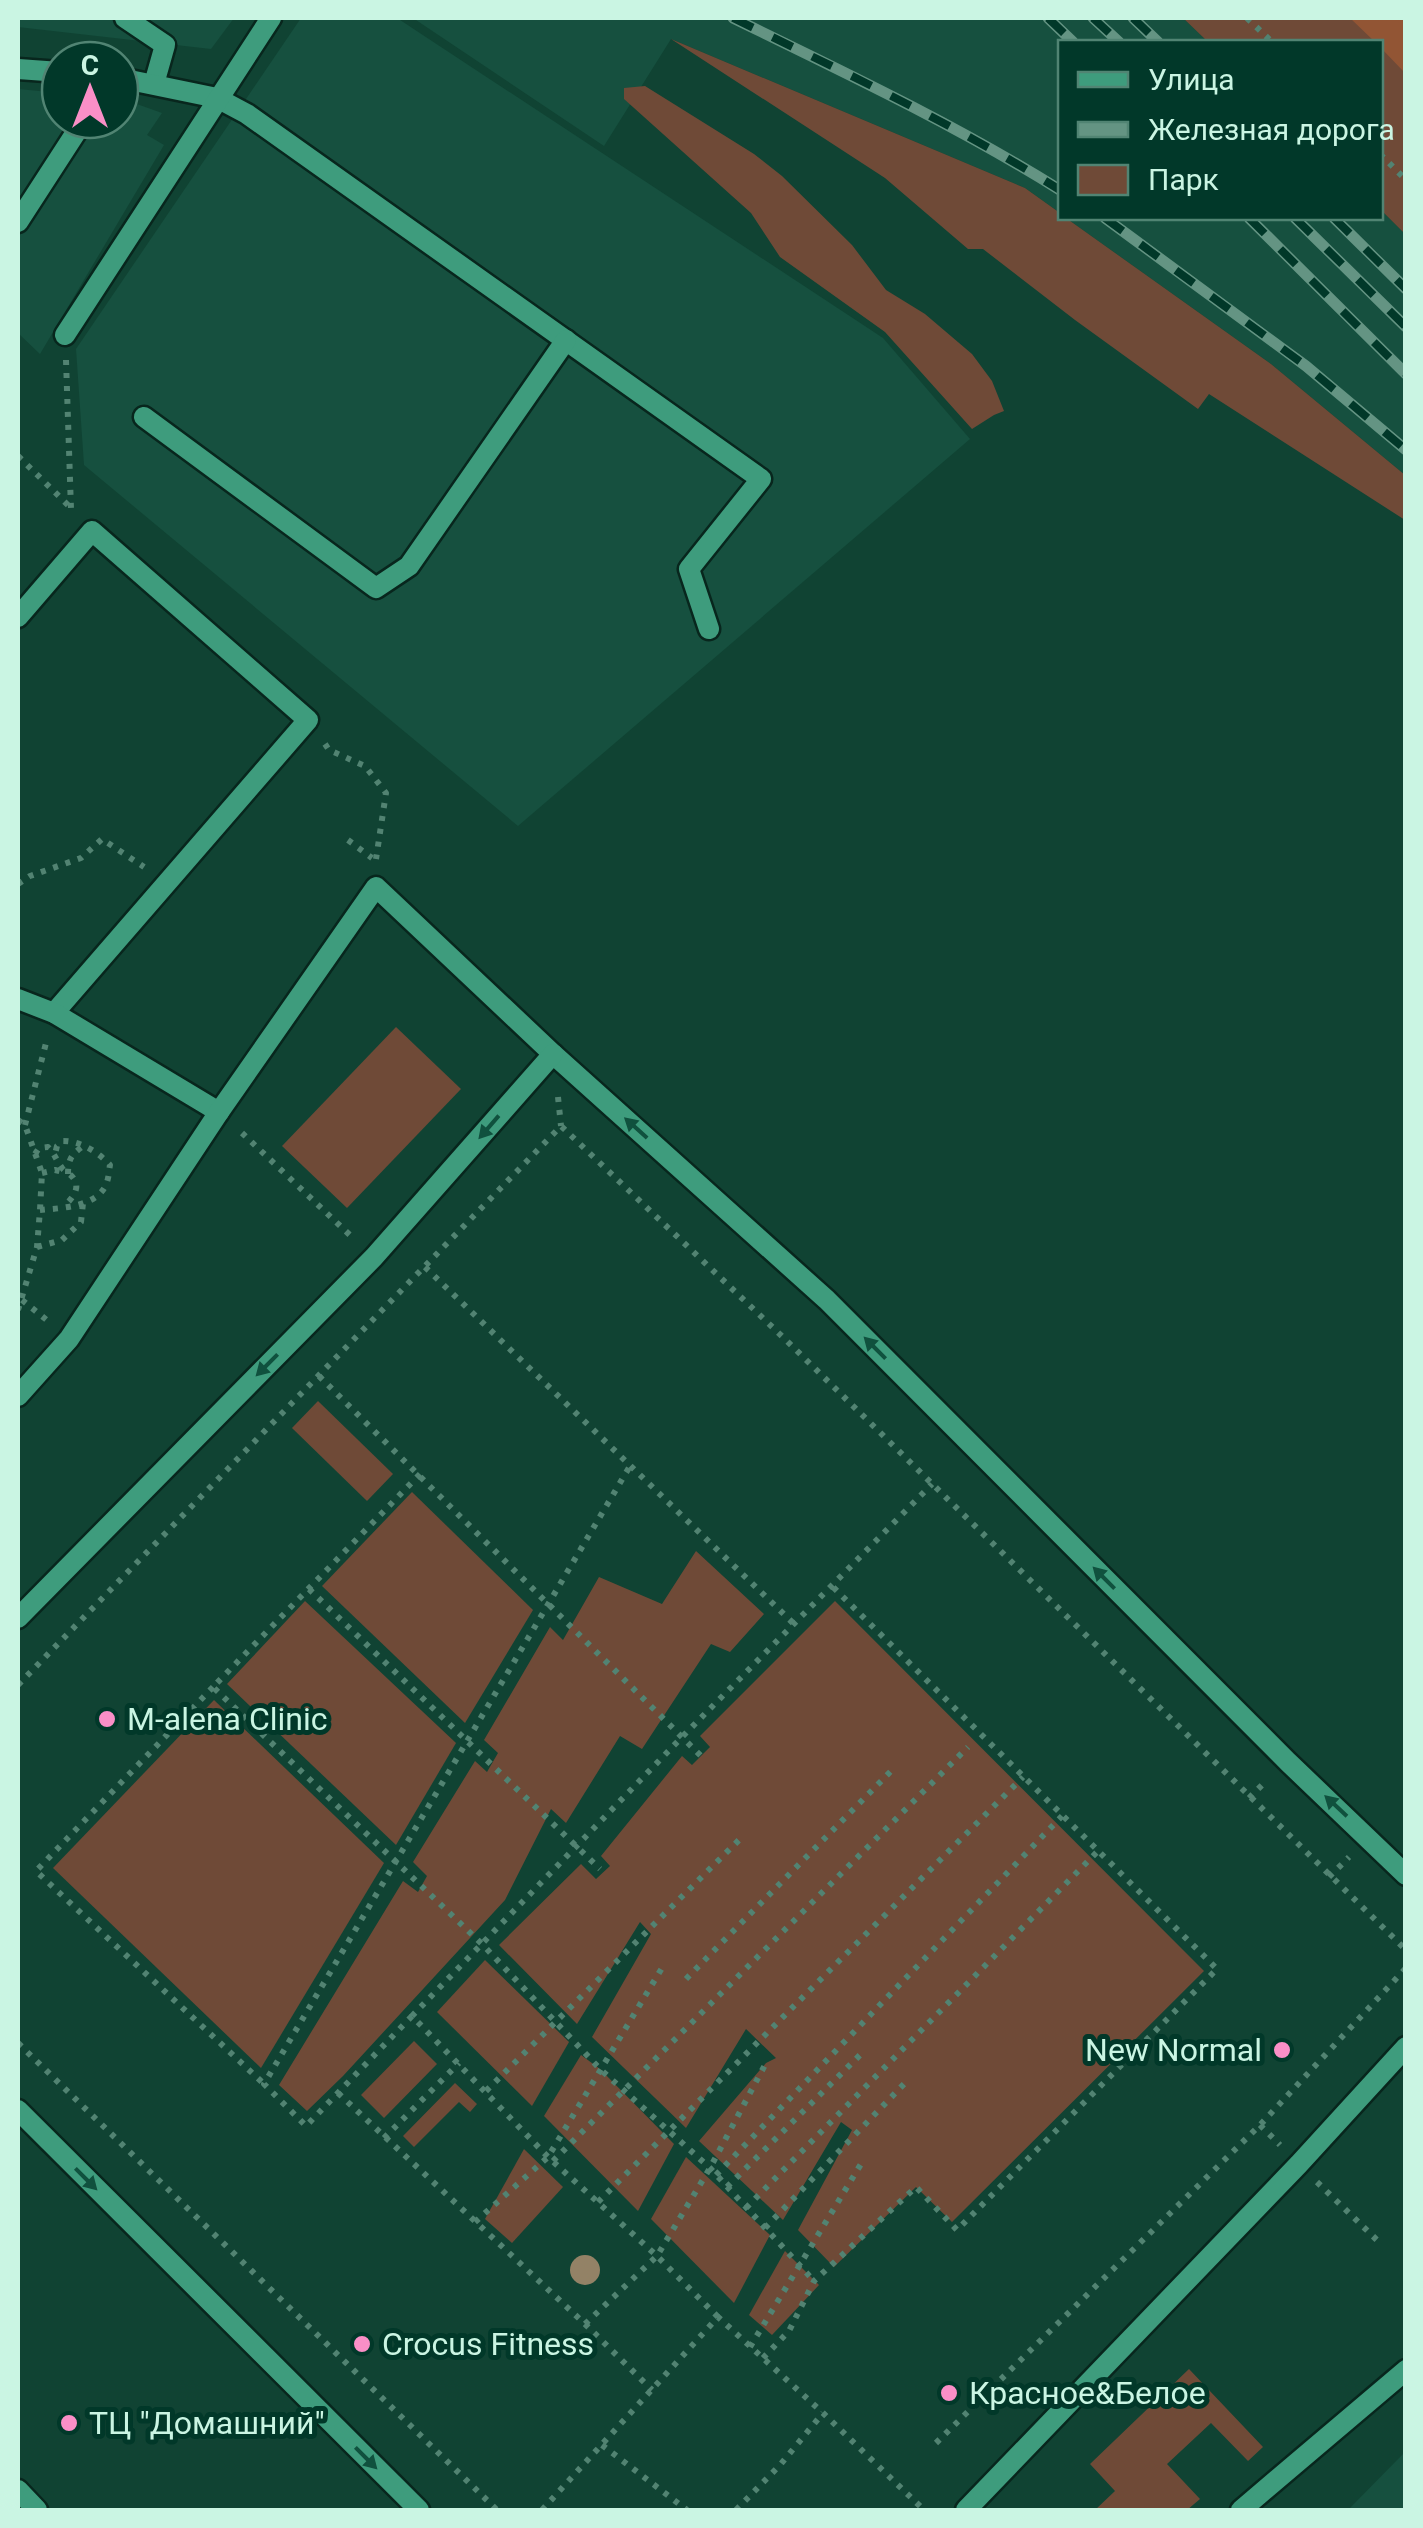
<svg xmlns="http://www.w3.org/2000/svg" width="1423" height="2528" font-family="Roboto,sans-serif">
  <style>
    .built { fill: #16503f }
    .green { fill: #6f4a37 }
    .forest { fill: #925534 }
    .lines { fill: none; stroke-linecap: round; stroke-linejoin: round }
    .lane-casing { stroke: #08261d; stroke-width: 25 }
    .street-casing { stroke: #08261d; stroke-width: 25 }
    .path { stroke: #528372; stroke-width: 6; stroke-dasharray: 5 8; stroke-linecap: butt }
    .lane { stroke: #3e9c7d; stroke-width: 20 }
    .street { stroke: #3e9c7d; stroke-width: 20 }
    .rail-casing { stroke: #649483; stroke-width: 11 }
    .rail { stroke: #013829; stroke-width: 8; stroke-dasharray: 22; stroke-linecap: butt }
    .tree { fill: #938266 }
    .oneway { fill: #10513e }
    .poi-dot { fill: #fa8fc7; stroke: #013829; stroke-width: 4 }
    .labels { text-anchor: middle; stroke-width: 10; stroke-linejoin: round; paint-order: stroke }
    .poi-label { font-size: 32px; fill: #caf5e3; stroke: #013829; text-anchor: start }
  </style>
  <rect width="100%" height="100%" fill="#104333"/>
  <g class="built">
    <polygon points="18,18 234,18 211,49 18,27"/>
    <polygon points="301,18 397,18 883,338 970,439 518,826 84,465 76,349"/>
    <polygon points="413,18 1183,18 1208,42 1060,42 1060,213 1025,188 671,39 604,146"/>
    <polygon points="18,89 60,93 60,120 120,120 120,98 162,113 147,135 164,145 40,354 18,333"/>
    <polygon points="1381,210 1405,234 1405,475 1271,364 1066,218 1380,218"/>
    <polygon points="1405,2452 1405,2510 1348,2510"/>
  </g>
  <g class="green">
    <polygon points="1183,18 1405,18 1405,234 1381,210 1380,42 1208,42"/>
    <polygon points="671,39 1025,188 1060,213 1060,218 1066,218 1271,364 1405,475 1405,520 1209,394 1198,409 1075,320 983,249 968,249 885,178"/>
    <polygon points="645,86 754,154 782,176 852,245 886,290 925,314 972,354 992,381 1004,411 994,415 972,429 885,332 780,257 751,213 624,99 624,88"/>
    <polygon points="396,1027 461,1089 347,1208 282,1146"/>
    <polygon points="318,1401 393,1474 367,1501 292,1428"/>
    <polygon points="412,1492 533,1610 465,1723 322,1586"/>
    <polygon points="696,1551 764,1614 730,1652 711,1644 642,1749 620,1736 566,1823 551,1809 505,1900 343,2076 307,2111 279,2085 403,1881 418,1892 427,1876 413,1862 475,1761 487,1772 498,1753 484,1740 550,1627 563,1640 599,1577 662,1604"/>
    <polygon points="305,1601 456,1743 396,1845 227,1684"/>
    <polygon points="835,1601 1204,1971 952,2222 916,2187 834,2267 798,2230 852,2130 841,2122 783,2220 699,2141 766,2063 776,2058 746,2029 686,2128 592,2037 651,1934 640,1922 577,2024 499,1945 581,1864 596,1879 610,1866 601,1856 682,1756 692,1765 710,1747 700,1736"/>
    <polygon points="214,1700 384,1863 261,2068 53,1868"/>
    <polygon points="485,1960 569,2042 532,2106 437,2012"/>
    <polygon points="414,2041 437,2064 384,2118 361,2095"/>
    <polygon points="581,2055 600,2069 674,2144 638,2211 544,2116"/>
    <polygon points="455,2083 477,2104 470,2112 459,2102 414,2147 403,2136"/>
    <polygon points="524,2149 563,2187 512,2243 485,2219"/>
    <polygon points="686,2157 770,2235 734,2303 651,2219"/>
    <polygon points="785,2251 819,2285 772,2335 749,2315"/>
    <polygon points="1189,2369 1263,2447 1248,2461 1211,2423 1167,2464 1200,2499 1187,2510 1095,2510 1115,2491 1090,2464"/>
  </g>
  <polygon class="forest" points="1350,18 1405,18 1405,73 1381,48 1380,42 1375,42"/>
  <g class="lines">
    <defs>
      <g id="lane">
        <polyline points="125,18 165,45 154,84"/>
        <polyline points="18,69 60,72"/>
        <polyline points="120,78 217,98 247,114 761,479 689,569 709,629"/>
        <polyline points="18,222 84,120"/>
        <polyline points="65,335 271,18"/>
        <polyline points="144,417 376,588 409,566 566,340"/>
        <polyline points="18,617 92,531 308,720 54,1013"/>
        <polyline points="18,999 54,1013 219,1112"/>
        <polyline points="18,1396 69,1339 219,1112 376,887 553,1054 827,1300 1288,1762 1406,1875"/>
        <polyline points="18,1618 374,1257 553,1054"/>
        <polyline points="18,2110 419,2510"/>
        <polyline points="18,2490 37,2510"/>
        <polyline points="966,2510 1299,2164 1406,2047"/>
      </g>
      <polyline id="street" points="1241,2510 1406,2370"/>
    </defs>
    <use href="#lane" class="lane-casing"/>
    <use href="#street" class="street-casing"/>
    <g class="path">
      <polyline points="1247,18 1272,42"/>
      <polyline points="1380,154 1406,180"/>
      <polyline points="66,360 71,509"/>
      <polyline points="18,456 71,508"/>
      <polyline points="325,744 329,750 365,766 386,793 376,859"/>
      <polyline points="348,840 372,858"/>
      <polyline points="18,884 30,876 81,858 102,839 144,867"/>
      <polyline points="558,1097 561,1126"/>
      <polyline points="18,1120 25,1125 42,1173 40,1210 37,1247 18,1310"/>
      <polyline points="25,1125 46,1043"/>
      <polyline points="242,1133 353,1238"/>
      <path d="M35,1154L39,1148L48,1147C55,1154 56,1160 62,1168C65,1172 71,1174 74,1179C81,1189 71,1200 63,1207"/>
      <polyline points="42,1173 55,1170 66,1173"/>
      <path d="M68,1174C68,1160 71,1155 82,1147"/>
      <path d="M40,1210C62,1208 99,1207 107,1182C109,1176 109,1170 110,1165C98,1152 81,1141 63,1141L57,1146L55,1154"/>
      <polyline points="37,1247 62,1240 81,1222 83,1203"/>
      <polyline points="425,1267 794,1624"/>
      <polyline points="22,1300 48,1321"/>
      <polyline points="319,1376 705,1760"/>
      <polyline points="420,1474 213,1687 482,1944 600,2069 710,2168 814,2281"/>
      <polyline points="309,1589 600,1869"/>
      <polyline points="18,1685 561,1126 787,1341 1406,1950"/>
      <polyline points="213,1687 36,1871 264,2084"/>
      <polyline points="1249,1798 1266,1781"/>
      <polyline points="1329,1877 1349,1857"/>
      <polyline points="686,1979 894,1768"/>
      <polyline points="412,2016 306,2126 264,2084 630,1466"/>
      <polyline points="18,2043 497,2510"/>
      <polyline points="486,2091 744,1835"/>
      <polyline points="338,2093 585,2324 652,2390"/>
      <polyline points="1260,2125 1280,2145"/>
      <polyline points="384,2138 459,2063"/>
      <polyline points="553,2161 968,1747"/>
      <polyline points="716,2175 1062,1816"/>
      <polyline points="1317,2182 1381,2244"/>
      <polyline points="727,2187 865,2050"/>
      <polyline points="598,2202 1023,1777"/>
      <polyline points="746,2208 1098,1851"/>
      <polyline points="475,2222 548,2157 665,1963"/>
      <polyline points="765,2228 904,2084"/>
      <polyline points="718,2317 657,2256 548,2157 412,2016 683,1736 932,1484"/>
      <polyline points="585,2324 657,2256 710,2168 766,2063"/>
      <polyline points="750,2347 864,2159"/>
      <polyline points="763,2358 789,2331 814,2281 916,2187 957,2230 1217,1969 833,1587"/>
      <polyline points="936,2443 1260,2125 1406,1968"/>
      <polyline points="602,2445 687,2510"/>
      <polyline points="542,2510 718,2317 823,2413 924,2510"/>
      <polyline points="736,2510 780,2465 823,2413"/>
    </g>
    <use href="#lane" class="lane"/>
    <use href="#street" class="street"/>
    <defs>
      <g id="rail">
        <path d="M733,18C844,72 956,125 1060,190"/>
        <polyline points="1048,18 1073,42"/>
        <polyline points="1093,18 1119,42"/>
        <polyline points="1133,18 1158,42"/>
        <polyline points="1105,218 1306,366 1406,450"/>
        <polyline points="1249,218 1406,374"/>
        <polyline points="1295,218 1406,327"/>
        <polyline points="1334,218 1406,289"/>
      </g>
    </defs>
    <use href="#rail" class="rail-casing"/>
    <use href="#rail" class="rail"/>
  </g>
  <circle class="tree" cx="585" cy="2270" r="15"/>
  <defs><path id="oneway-solid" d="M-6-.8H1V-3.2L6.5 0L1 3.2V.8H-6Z" transform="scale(2.5)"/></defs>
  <g class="oneway">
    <use href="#oneway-solid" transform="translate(489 1127) rotate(131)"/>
    <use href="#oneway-solid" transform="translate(636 1128) rotate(-138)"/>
    <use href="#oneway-solid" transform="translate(875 1348) rotate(-135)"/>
    <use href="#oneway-solid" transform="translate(267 1365) rotate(135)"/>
    <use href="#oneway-solid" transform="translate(1104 1578) rotate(-135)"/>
    <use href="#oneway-solid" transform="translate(1336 1806) rotate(-137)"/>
    <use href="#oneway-solid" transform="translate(86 2179) rotate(45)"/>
    <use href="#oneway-solid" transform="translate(366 2458) rotate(45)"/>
  </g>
  <g class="poi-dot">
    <circle cx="107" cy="1719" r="10"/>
    <circle cx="1282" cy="2050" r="10"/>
    <circle cx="362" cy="2344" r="10"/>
    <circle cx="949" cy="2393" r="10"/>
    <circle cx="69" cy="2423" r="10"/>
  </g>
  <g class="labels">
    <g class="poi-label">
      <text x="127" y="1730">M-alena Clinic</text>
      <text x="1262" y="2061" text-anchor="end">New Normal</text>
      <text x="382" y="2355">Crocus Fitness</text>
      <text x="969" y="2404">Красное&amp;Белое</text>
      <text x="89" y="2434">ТЦ "Домашний"</text>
    </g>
  </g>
  <rect width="1423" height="2528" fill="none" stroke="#caf5e3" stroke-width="40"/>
  <rect x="1058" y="40" width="325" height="180" fill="#013829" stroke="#518473" stroke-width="2.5"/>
  <rect x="1078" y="72" width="50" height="15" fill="#3e9c7d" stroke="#518473" stroke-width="2.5"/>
  <text x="1148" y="90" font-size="30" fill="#caf5e3">Улица</text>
  <rect x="1078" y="122" width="50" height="15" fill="#649483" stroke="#518473" stroke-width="2.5"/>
  <text x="1148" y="140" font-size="30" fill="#caf5e3">Железная дорога</text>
  <rect x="1078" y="165" width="50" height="30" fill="#6f4a37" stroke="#518473" stroke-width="2.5"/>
  <text x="1148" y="190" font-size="30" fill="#caf5e3">Парк</text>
  <g transform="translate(90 90)"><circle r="48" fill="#013829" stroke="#518473" stroke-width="2.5"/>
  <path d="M0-8L18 38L0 25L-18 38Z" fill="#fa8fc7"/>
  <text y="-15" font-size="28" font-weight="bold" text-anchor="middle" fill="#caf5e3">С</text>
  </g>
</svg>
